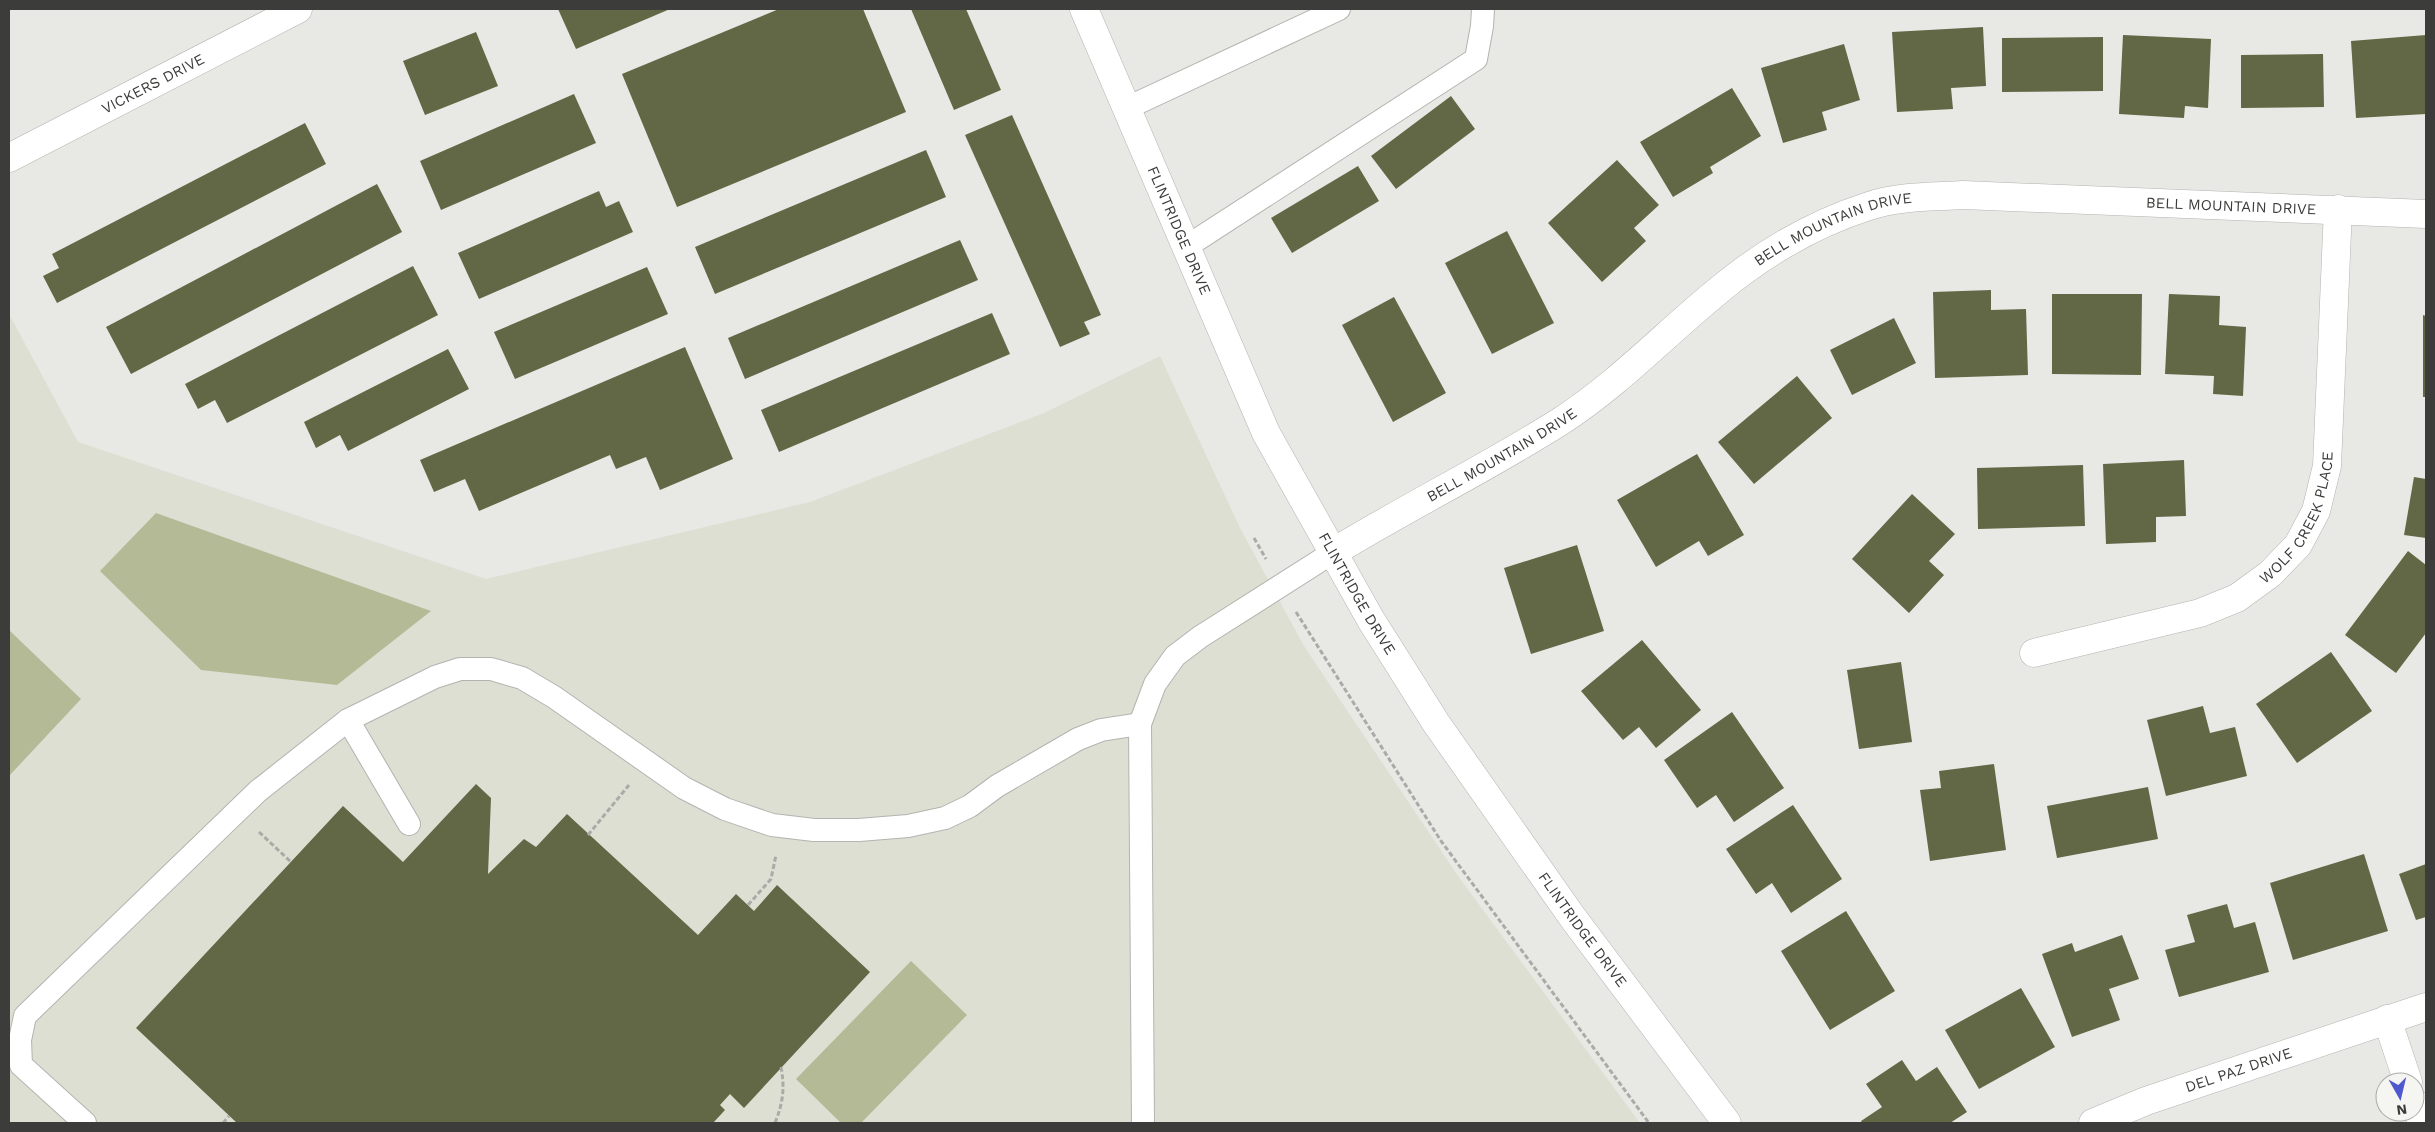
<svg xmlns="http://www.w3.org/2000/svg" width="2435" height="1132" font-family="'Work Sans',sans-serif">
  <style>
    .built { fill: #dddfd3 }
    .green { fill: #b5ba96 }
    .building { fill: #626745 }
    .lines { fill: none; stroke-linecap: round; stroke-linejoin: round }
    .service-casing { stroke: #b3b4b0; stroke-width: 24 }
    .minor-casing { stroke: #b3b4b0; stroke-width: 29 }
    .tertiary-casing { stroke: #b3b4b0; stroke-width: 29 }
    .secondary-casing { stroke: #b3b4b0; stroke-width: 29 }
    .path { stroke: #aaaba7; stroke-width: 3; stroke-dasharray: 5 2.5; stroke-linecap: butt }
    .service { stroke: #fff; stroke-width: 22 }
    .minor { stroke: #fff; stroke-width: 28 }
    .tertiary { stroke: #fff; stroke-width: 28 }
    .secondary { stroke: #fff; stroke-width: 28 }
    .labels { text-anchor: middle; stroke-width: 5; stroke-linejoin: round; paint-order: stroke }
    .street-label { font-size: 15px; fill: #3c3c3a; stroke: #f5f6f1 }
  </style>
  <rect width="100%" height="100%" fill="#e8e9e4"/>
  <polygon class="built" points="9,314 78,442 486,579 810,502 1044,413 1160,356 1240,528 1304,646 1458,876 1640,1123 9,1123"/>
  <g class="green">
    <polygon points="156,513 431,611 337,685 201,670 100,571"/>
    <polygon points="9,630 81,699 9,776"/>
    <polygon points="911,961 967,1015 861,1123 841,1123 796,1079"/>
  </g>
  <g class="building">
    <polygon points="558,9 670,9 576,49"/>
    <polygon points="779,9 863,9 906,112 677,207 622,74"/>
    <polygon points="911,9 966,9 1001,90 954,110"/>
    <polygon points="1983,27 1986,86 1951,88 1953,109 1897,112 1892,32"/>
    <polygon points="476,32 498,86 425,115 403,61"/>
    <polygon points="2123,35 2211,39 2208,108 2185,106 2184,118 2119,114"/>
    <polygon points="2426,35 2426,114 2356,118 2351,41"/>
    <polygon points="2103,37 2103,91 2002,92 2002,38"/>
    <polygon points="1844,44 1860,100 1822,112 1827,130 1783,143 1761,68"/>
    <polygon points="2323,54 2324,107 2241,108 2241,55"/>
    <polygon points="1732,88 1761,136 1710,167 1713,173 1673,197 1640,142"/>
    <polygon points="574,94 596,143 441,210 420,161"/>
    <polygon points="1451,96 1475,129 1396,189 1371,156"/>
    <polygon points="1012,115 1101,315 1084,322 1090,334 1060,347 965,135"/>
    <polygon points="305,123 326,164 57,303 43,276 59,268 52,254"/>
    <polygon points="926,150 946,197 715,294 695,247"/>
    <polygon points="1617,160 1659,205 1634,228 1646,241 1602,282 1548,223"/>
    <polygon points="1358,166 1379,201 1292,253 1271,218"/>
    <polygon points="377,184 402,232 131,374 106,327"/>
    <polygon points="599,191 606,207 619,201 633,232 479,299 458,253"/>
    <polygon points="1507,231 1554,323 1492,354 1445,263"/>
    <polygon points="960,240 978,280 745,379 728,338"/>
    <polygon points="413,266 438,315 227,423 215,400 198,409 185,384"/>
    <polygon points="647,267 668,314 515,379 494,332"/>
    <polygon points="1991,290 1991,310 2026,309 2028,375 1935,378 1933,292"/>
    <polygon points="2052,294 2142,294 2141,375 2052,374"/>
    <polygon points="2169,294 2220,296 2219,325 2246,327 2243,396 2213,394 2214,376 2165,374"/>
    <polygon points="1394,297 1446,393 1393,422 1342,325"/>
    <polygon points="992,313 1010,354 779,452 761,410"/>
    <polygon points="2423,315 2426,316 2426,397 2423,397"/>
    <polygon points="1894,318 1916,363 1852,395 1830,350"/>
    <polygon points="685,347 733,459 660,490 646,457 616,469 610,455 479,511 465,479 434,492 420,460"/>
    <polygon points="448,349 469,389 348,451 340,435 316,448 304,422"/>
    <polygon points="1797,376 1832,418 1754,484 1718,442"/>
    <polygon points="1697,454 1744,535 1708,556 1699,541 1656,567 1617,500"/>
    <polygon points="2184,460 2186,516 2156,517 2156,542 2106,544 2103,464"/>
    <polygon points="2083,465 2085,526 1978,529 1977,468"/>
    <polygon points="2414,477 2426,479 2426,538 2404,535"/>
    <polygon points="1912,494 1955,534 1929,561 1944,575 1909,613 1852,559"/>
    <polygon points="1577,545 1604,631 1531,654 1504,568"/>
    <polygon points="2408,551 2426,565 2426,633 2396,673 2345,635"/>
    <polygon points="1642,640 1701,710 1656,748 1639,727 1623,740 1581,691"/>
    <polygon points="2331,652 2372,711 2297,763 2256,704"/>
    <polygon points="1901,662 1912,742 1859,749 1847,670"/>
    <polygon points="2203,706 2210,733 2235,727 2247,776 2166,796 2147,720"/>
    <polygon points="1732,712 1784,788 1734,822 1716,795 1697,808 1664,760"/>
    <polygon points="1994,764 2006,850 1930,861 1920,790 1941,788 1939,771"/>
    <polygon points="476,784 491,798 488,874 524,839 536,847 567,814 698,935 736,894 754,911 777,885 870,972 744,1108 730,1094 720,1105 725,1110 713,1123 237,1123 136,1028 343,806 403,862"/>
    <polygon points="2148,787 2158,839 2057,858 2047,806"/>
    <polygon points="1793,805 1842,879 1791,913 1772,883 1756,894 1726,849"/>
    <polygon points="2364,854 2388,931 2293,960 2270,883"/>
    <polygon points="2426,864 2426,917 2416,920 2399,874"/>
    <polygon points="2227,904 2234,928 2255,922 2269,972 2179,997 2165,950 2195,942 2187,915"/>
    <polygon points="1846,911 1895,991 1830,1030 1781,951"/>
    <polygon points="2122,935 2139,979 2109,989 2120,1020 2072,1037 2042,954 2072,943 2075,952"/>
    <polygon points="2021,988 2055,1047 1979,1089 1945,1030"/>
    <polygon points="1902,1060 1916,1081 1937,1067 1967,1112 1950,1123 1862,1123 1861,1121 1882,1107 1866,1084"/>
  </g>
  <g class="lines">
    <defs>
      <g id="service">
        <polyline points="1127,108 1339,9"/>
        <polyline points="1186,247 1476,59 1482,26 1483,9"/>
        <polyline points="348,720 409,824"/>
        <polyline points="85,1123 21,1065 20,1040 25,1016 258,791 348,720 435,677 460,669 491,669 522,678 554,697 684,788 725,809 772,825 814,830 859,830 908,826 945,818 970,806 997,786 1078,739 1101,730 1140,724"/>
        <polyline points="1143,1123 1140,724 1155,684 1175,656 1200,637 1332,553"/>
      </g>
      <g id="minor">
        <path id="s1" d="M1332,553C1407,507 1487,468 1561,421C1621,382 1669,330 1724,286C1767,251 1816,223 1869,206C1898,196 1932,197 1963,195L2426,214"/>
        <path id="s2" d="M2034,653L2200,613L2237,598L2270,574L2298,545L2316,511L2327,466L2338,209"/>
        <polyline points="2387,1019 2408,1082"/>
        <polyline points="2415,1103 2422,1123"/>
        <path id="s3" d="M2093,1123L2146,1101L2426,1007"/>
      </g>
      <g id="tertiary">
        <path id="s4" d="M1084,9L1266,433L1371,620L1436,723L1573,918L1727,1123"/>
      </g>
      <g id="secondary">
        <path id="s5" d="M9,158L298,9"/>
      </g>
    </defs>
    <use href="#service" class="service-casing"/>
    <use href="#minor" class="minor-casing"/>
    <use href="#tertiary" class="tertiary-casing"/>
    <use href="#secondary" class="secondary-casing"/>
    <g class="path">
      <polyline points="1254,538 1266,559"/>
      <polyline points="1296,612 1441,841 1649,1123"/>
      <polyline points="259,832 291,862"/>
      <polyline points="588,835 629,785"/>
      <polyline points="748,905 771,879 776,855"/>
      <polyline points="223,1123 229,1116"/>
      <path d="M775,1123C783,1103 785,1088 781,1067"/>
    </g>
    <use href="#service" class="service"/>
    <use href="#minor" class="minor"/>
    <use href="#tertiary" class="tertiary"/>
    <use href="#secondary" class="secondary"/>
  </g>
  <g class="labels">
    <g class="street-label">
      <text dy="5" stroke="none"><textPath href="#s5" startOffset="162">VICKERS DRIVE</textPath></text>
      <text dy="5" stroke="none"><textPath href="#s1" startOffset="1006">BELL MOUNTAIN DRIVE</textPath></text>
      <text dy="5" stroke="none"><textPath href="#s4" startOffset="241">FLINTRIDGE DRIVE</textPath></text>
      <text dy="5" stroke="none"><textPath href="#s1" startOffset="601">BELL MOUNTAIN DRIVE</textPath></text>
      <text dy="5" stroke="none"><textPath href="#s1" startOffset="196">BELL MOUNTAIN DRIVE</textPath></text>
      <text dy="5" stroke="none"><textPath href="#s2" startOffset="316">WOLF CREEK PLACE</textPath></text>
      <text dy="5" stroke="none"><textPath href="#s4" startOffset="646">FLINTRIDGE DRIVE</textPath></text>
      <text dy="5" stroke="none"><textPath href="#s4" startOffset="1051">FLINTRIDGE DRIVE</textPath></text>
      <text dy="5" stroke="none"><textPath href="#s3" startOffset="155">DEL PAZ DRIVE</textPath></text>
    </g>
  </g>
  <rect width="2435" height="1132" fill="none" stroke="#3c3c3a" stroke-width="20"/>
  <g transform="translate(2400 1097) rotate(172)"><circle r="24" fill="#f5f6f1" stroke="#abaca8"/>
  <path d="M0-4L9 19L0 12L-9 19Z" fill="#4f59cf"/>
  <text y="-8" font-size="14" font-weight="bold" text-anchor="middle" fill="#3c3c3a">N</text>
  </g>
</svg>
